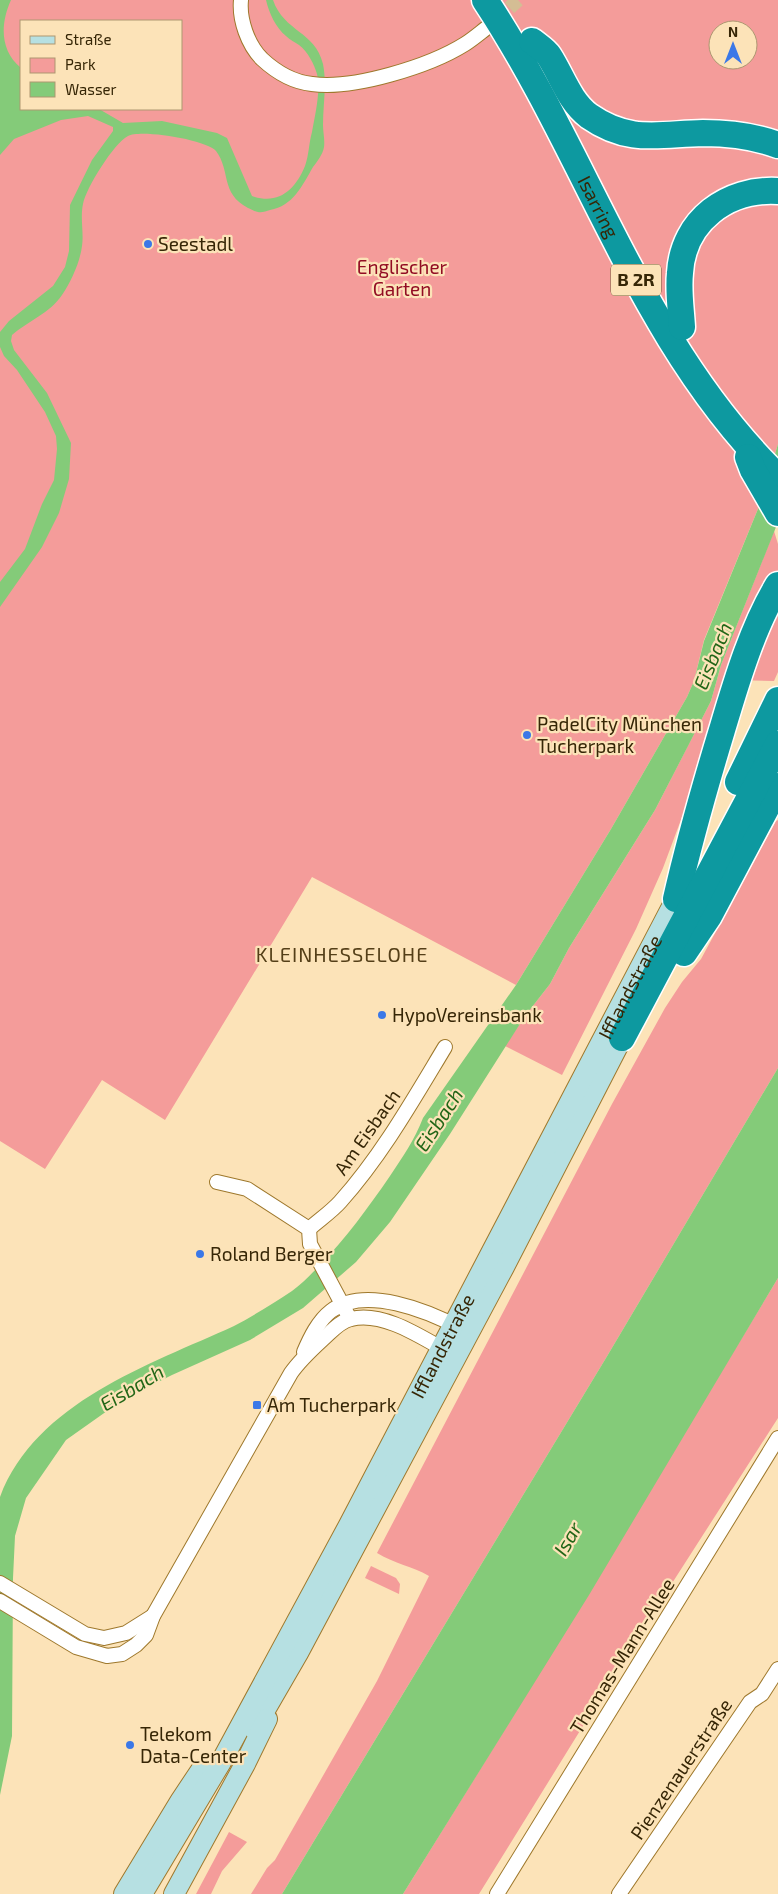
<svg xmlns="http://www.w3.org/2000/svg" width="778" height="1894" font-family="'Exo 2',sans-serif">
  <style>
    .green { fill: #f49c9a; fill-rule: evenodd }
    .water { fill: #84cb79 }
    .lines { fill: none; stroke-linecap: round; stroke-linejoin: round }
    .street-tunnel { stroke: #d4bd94; stroke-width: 14; stroke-dasharray: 14 7; stroke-linecap: butt }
    .street-casing { stroke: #9e782c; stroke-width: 16 }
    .secondary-casing { stroke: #9e782c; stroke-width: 22 }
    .highway-casing { stroke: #fff; stroke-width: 29 }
    .street { stroke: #fff; stroke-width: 14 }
    .secondary { stroke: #b6e0e2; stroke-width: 20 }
    .highway { stroke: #0d99a0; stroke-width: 26 }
    .poi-dot { fill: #3b78e7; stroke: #fce3b8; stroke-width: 2 }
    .labels { text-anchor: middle; stroke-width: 4.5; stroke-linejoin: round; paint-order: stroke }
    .shield { fill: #fce3b8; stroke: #715f3b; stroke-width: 1 }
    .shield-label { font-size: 18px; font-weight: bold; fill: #362606 }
    .street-label { font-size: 19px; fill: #362606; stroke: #fce3b8 }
    .poi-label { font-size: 19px; fill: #362606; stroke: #fce3b8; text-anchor: start }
    .park-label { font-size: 19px; fill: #920c23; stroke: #fce3b8 }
    .water-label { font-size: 20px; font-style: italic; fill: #226617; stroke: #fce3b8 }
    .neighbourhood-label { font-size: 20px; letter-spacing: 1px; fill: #543f18; stroke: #fce3b8 }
  </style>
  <rect width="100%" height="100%" fill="#fce3b8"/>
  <g class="green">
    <path d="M0,0H778V444L760,504L704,640L694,681L687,697L611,829L516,985L312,877L165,1120L102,1080L45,1169L0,1141ZM21,21H181V109H21ZM718,30H748V60H718Z"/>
    <polygon points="774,531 778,544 778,672 774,681 733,680 663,868 636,929 562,1075 505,1046 525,1016 550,984 569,948 655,810 711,701 721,665"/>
    <path d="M778,820V1068L606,1358L282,1894H251L267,1868L275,1860L377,1681L429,1576C412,1566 395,1564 377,1553L612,1104L665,1008L682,982L701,959L776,821Z"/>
    <polygon points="778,1278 778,1418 651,1616 479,1894 403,1894 515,1713"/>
    <polygon points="371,1566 396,1578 400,1584 399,1594 365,1578"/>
    <polygon points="229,1832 247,1842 222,1871 211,1894 196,1894"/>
  </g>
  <g class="water">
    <path d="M0,0H11C0,24 0,51 21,68V109H99L123,123L162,121L217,133L227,138L252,196C279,205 295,190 305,166C309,155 309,142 312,132C315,115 321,91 317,74C314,64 308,52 299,45C295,42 290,40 286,36C276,28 269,13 266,0H273C284,32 315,31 323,64C327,84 323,105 323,125C323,132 325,140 324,147C323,154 317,162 313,167C302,186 293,206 270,210C266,211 262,213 258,212C255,212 251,209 248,208C220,193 231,171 216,151C207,140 141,129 128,136C114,143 86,188 83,204C80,218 84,233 82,246C80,262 71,282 62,295C50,313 28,321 12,335L11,341L14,350L47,393L71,443L69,479L59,513L42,547L0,607V582L25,549L42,504L54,480L57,449L56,436L45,412L17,370L4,356L0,347V332L9,321L53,286L65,267L69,251L70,205L92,160L113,131V127L88,116L61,120L14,139L0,155Z"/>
    <path d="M778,444V522L721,665L711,701L687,748L655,810L569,948L550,984L525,1016L450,1134L390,1222L356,1262L303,1308L250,1340L172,1375L124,1399L66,1440L26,1498L15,1536L13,1578L12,1736L0,1795V1497C36,1402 149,1365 234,1326C253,1316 274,1303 292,1291C302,1284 311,1274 320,1265C346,1238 368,1208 390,1176C403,1156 414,1141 423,1118L516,985L611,829L687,697L694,681L704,641L760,504Z"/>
    <polygon points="778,1068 778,1278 589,1595 403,1894 282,1894 606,1358"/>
  </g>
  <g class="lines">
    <polyline class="street-tunnel" points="494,22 518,0"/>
    <defs>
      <g id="street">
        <path d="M241,0C239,20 248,45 262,59C276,72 293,82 312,84C353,90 430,66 465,44C473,39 481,32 489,26"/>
        <polyline points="217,1182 247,1189 309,1229 310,1244 350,1319"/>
        <path d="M309,1229C319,1220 331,1212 340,1202C382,1155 413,1100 445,1047"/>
        <path d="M304,1352C310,1338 318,1321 331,1311C365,1285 428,1311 462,1329"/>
        <polyline points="0,1583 85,1634 104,1638 126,1633 153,1616"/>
        <path d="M0,1601L76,1647L107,1656L122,1654L136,1645L146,1635L153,1616L291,1373C300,1360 311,1350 323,1339C331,1332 340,1321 351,1319C383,1311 421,1337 448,1352"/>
        <polyline points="497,1894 778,1438"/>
        <polyline points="619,1894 750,1702 762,1694 778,1669"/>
      </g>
      <g id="secondary">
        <polyline points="254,1729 298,1653 504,1267 622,1038"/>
        <polyline points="124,1894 181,1800 201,1770"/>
        <path id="s1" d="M142,1894L221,1762L349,1525L676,899"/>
        <polyline points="174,1894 245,1764 267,1719"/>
      </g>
      <g id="highway">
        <path id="s2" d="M485,0C588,156 642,345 778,477"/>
        <path d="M532,41C538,46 545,50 549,56C562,76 569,101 589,116C629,144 659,134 703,133C729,133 754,136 778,145"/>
        <path d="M682,327C681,309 678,291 680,273C683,220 728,188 778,191"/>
        <polyline points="748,457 753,470 778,513"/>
        <polyline points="738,782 778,700"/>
        <path d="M676,899C689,842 705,786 722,730C736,683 752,628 778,585"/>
        <polyline points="684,953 709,916 778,786"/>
        <polyline points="622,1038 778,744"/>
      </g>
    </defs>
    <use href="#street" class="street-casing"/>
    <use href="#secondary" class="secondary-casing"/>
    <use href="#highway" class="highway-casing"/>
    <use href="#street" class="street"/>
    <use href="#secondary" class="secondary"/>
    <use href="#highway" class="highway"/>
  </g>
  <g class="poi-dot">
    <circle cx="148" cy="244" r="5"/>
    <circle cx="527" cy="735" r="5"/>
    <circle cx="382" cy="1015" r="5"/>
    <circle cx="200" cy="1254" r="5"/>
    <rect x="252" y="1400" width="10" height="10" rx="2.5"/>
    <circle cx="130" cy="1745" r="5"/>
  </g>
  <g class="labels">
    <rect class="shield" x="611" y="264.5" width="50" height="31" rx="4"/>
    <g class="shield-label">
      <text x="636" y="286">B 2R</text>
    </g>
    <g class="street-label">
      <text dy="7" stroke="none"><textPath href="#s2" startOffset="236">Isarring</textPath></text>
      <text dy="7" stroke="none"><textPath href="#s1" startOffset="1030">Ifflandstraße</textPath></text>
      <text transform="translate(367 1132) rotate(-55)" y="7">Am Eisbach</text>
      <text dy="7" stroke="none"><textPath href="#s1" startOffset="625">Ifflandstraße</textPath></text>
      <text transform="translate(622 1656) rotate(-58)" y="7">Thomas-Mann-Allee</text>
      <text transform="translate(681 1769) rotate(-56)" y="7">Pienzenauerstraße</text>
    </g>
    <g class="poi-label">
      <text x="158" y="251">Seestadl</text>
      <text x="537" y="731">PadelCity München<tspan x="537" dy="22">Tucherpark</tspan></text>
      <text x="392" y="1022">HypoVereinsbank</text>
      <text x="210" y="1261">Roland Berger</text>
      <text x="267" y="1412">Am Tucherpark</text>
      <text x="140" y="1741">Telekom<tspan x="140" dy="22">Data-Center</tspan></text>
    </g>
    <g class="park-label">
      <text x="402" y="274">Englischer<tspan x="402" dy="22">Garten</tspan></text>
    </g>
    <g class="water-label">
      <text transform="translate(713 656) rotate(-68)" y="7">Eisbach</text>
      <text transform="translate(439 1120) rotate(-57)" y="7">Eisbach</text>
      <text transform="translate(132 1388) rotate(-31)" y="7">Eisbach</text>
      <text transform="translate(568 1539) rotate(-60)" y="7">Isar</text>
    </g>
    <g class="neighbourhood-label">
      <text x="342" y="962">KLEINHESSELOHE</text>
    </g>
  </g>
  <rect x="20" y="20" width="162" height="90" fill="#fce3b8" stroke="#ad9771"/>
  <rect x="30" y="36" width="25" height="8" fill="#b6e0e2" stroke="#ad9771"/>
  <text x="65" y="45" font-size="15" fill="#362606">Straße</text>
  <rect x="30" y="58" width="25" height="15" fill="#f49c9a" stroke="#ad9771"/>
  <text x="65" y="70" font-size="15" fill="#362606">Park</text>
  <rect x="30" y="82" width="25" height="15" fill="#84cb79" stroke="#ad9771"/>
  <text x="65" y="95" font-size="15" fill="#362606">Wasser</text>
  <g transform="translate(733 45)"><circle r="24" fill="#fce3b8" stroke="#ad9771"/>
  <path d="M0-4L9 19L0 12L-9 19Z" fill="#3b78e7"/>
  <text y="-8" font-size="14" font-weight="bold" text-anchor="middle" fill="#362606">N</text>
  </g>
</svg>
